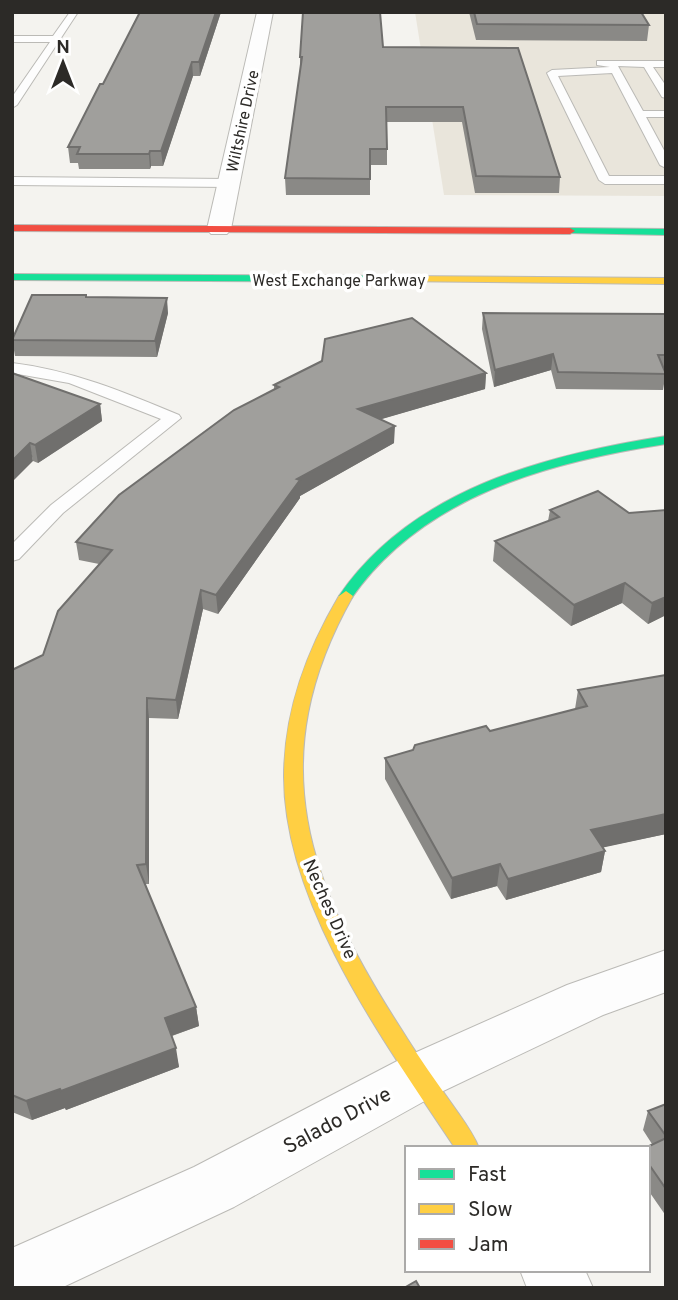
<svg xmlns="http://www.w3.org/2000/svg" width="678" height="1300" font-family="Overpass,sans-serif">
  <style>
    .built { fill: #e9e5db }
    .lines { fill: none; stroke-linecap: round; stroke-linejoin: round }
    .lane-casing { stroke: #bbbab6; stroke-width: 2 }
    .street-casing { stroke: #bbbab6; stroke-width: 2 }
    .fast-casing { stroke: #bbbab6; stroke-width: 2 }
    .slow-casing { stroke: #bbbab6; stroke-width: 2 }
    .jam-casing { stroke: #bbbab6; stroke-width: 2 }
    .lane { fill: #fdfdfd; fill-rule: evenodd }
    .street { fill: #fdfdfd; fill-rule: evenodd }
    .fast { fill: #16e098; fill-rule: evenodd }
    .slow { fill: #ffcf43; fill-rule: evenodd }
    .jam { fill: #f24e42; fill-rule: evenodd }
    .wall { fill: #8a8986 }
    .shaded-wall { fill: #706f6d }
    .building { fill: #a09f9c; stroke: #706f6d; stroke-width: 2 }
    .labels { text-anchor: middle; stroke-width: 7; stroke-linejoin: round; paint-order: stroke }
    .far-street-label { font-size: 16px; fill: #2c2a27; stroke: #fff }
    .street-label { font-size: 18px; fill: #2c2a27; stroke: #fff }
    .near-street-label { font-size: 21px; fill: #2c2a27; stroke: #fff }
  </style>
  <rect width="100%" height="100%" fill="#f4f3ef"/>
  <polygon class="built" points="415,12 666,12 666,196 444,195"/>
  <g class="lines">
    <defs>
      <g id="lane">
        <polygon points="70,12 78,12 17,105 12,108 12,97 50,42 12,42 12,36 53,36"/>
        <polygon points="597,61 666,61 666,67 653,67 666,86 666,98 662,97 644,67 618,66 643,111 666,111 666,117 646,117 666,154 666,168 660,165 612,73 558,76 609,176 666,176 666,184 605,184 599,180 547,73 552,70 610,67 597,65"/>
        <polygon points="12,177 229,179 235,183 229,187 12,185"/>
        <path d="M12,363C71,370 124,392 179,415L181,418L63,513L19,559L12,561V544L51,505L161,419L69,383L12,373Z"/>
      </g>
      <g id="street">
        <polygon points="257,12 273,12 231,229 227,234 211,234 207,229"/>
        <polygon points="666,950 666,992 603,1015 439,1093 234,1207 61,1288 12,1288 12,1248 194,1167 401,1059 567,985"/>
        <polygon points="520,1270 585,1270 593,1288 527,1288"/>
      </g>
      <g id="fast">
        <polygon points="570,228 666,229 666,235 567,233 565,231"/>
        <polygon points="12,274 397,276 402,279 397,282 12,280"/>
        <path d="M666,436V444C549,462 422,496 351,599L346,601L339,596C412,489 545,455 666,436Z"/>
      </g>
      <g id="slow">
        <polygon points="397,276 666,278 666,284 393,281 392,279"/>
        <path d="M346,591L353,596C260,760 308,885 403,1032C419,1058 437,1083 454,1107C463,1120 473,1133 479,1148H455C386,1044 284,905 284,777C284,711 306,652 339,596Z"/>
      </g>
      <polygon id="jam" points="12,225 570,228 575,231 570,234 12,231"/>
    </defs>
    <use href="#lane" class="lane-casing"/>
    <use href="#street" class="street-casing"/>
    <use href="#fast" class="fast-casing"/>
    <use href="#slow" class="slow-casing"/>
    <use href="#jam" class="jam-casing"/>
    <use href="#lane" class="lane"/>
    <use href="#street" class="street"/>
    <use href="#fast" class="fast"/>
    <use href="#slow" class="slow"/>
    <use href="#jam" class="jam"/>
  </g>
  <g class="wall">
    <polygon points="140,12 221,12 200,76 193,76 163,166 151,166 150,169 79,169 78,163 70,163 68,147 103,84"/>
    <polygon points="469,12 641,12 649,25 647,41 476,40"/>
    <polygon points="383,47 560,177 559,193 475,193 462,122 387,122 387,165 370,165 370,195 286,195 285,178 300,71 300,57"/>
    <polygon points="86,295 87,297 168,313 157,357 15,356 12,339"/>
    <polygon points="483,313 666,314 666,372 663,390 556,389 551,370 494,387 482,329"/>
    <polygon points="12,373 100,404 102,421 38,463 33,461"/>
    <polygon points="486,373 485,389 381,419 394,443 300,496 300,498 218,614 203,609 178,719 149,718 149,884 145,884 196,1007 199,1026 172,1036 179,1067 66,1110 65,1108 32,1120 12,1112 12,670 43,655 99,564 79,560 76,542 274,390 274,385"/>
    <polygon points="550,510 629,513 666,510 666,615 648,624 622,603 571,626 493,561 495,541 548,521"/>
    <polygon points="666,675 666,834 603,847 605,851 601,872 506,900 497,886 451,899 385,779 385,758 575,709 578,690"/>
    <polygon points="666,1104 666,1216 648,1190 648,1148 652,1144 643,1130 648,1111"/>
  </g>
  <g class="shaded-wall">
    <polygon points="216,12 221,12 200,76 199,62"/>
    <polygon points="192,62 193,76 163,166 161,151"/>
    <polygon points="150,151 151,166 150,169 149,154"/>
    <polygon points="167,298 168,313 157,357 155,341"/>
    <polygon points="553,354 551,370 494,387 495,370"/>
    <polygon points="486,373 485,389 358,426 358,409"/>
    <polygon points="100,404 102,421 38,463 35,445"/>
    <polygon points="395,426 394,443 300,496 300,498 218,614 216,595 297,479"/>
    <polygon points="30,443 33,461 12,482 12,461"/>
    <polygon points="625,583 622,603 571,626 574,605"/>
    <polygon points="201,590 203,609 178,719 176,700"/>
    <polygon points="666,597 666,615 648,624 652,603"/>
    <polygon points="147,698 149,718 149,884 146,864"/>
    <polygon points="666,814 666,834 587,851 591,830"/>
    <polygon points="605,851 601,872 506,900 508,879"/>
    <polygon points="500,864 497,886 451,899 452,878"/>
    <polygon points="196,1007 199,1026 168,1037 165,1018"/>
    <polygon points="176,1048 179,1067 66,1110 65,1108 32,1120 26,1101"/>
  </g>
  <g class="building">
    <polygon points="140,12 216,12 199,62 192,62 161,151 150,151 149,154 77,154 80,147 68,147 100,84 103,84"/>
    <polygon points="303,12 380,12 383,47 518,48 560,177 476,176 463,107 386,107 387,149 370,149 370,179 285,178 302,57 300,57"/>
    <polygon points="474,12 641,12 649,25 477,24"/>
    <polygon points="32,295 86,295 86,297 167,298 155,341 12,340"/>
    <polygon points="483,313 666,314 666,355 658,355 666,374 558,372 553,354 495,370"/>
    <polygon points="412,318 486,373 358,409 395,426 297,479 300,480 216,595 201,590 176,700 147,698 146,864 137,865 196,1007 165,1018 176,1048 61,1091 60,1089 26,1101 12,1095 12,670 43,655 58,611 112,550 76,542 119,495 234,410 279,387 274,385 322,361 325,339"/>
    <polygon points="12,373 100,404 35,445 30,443 12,461"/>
    <polygon points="598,491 629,513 666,510 666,597 652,603 625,583 574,605 495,541 559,517 550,510"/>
    <polygon points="666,675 666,814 591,830 605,851 508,879 500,864 452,878 385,758 413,750 415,745 486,726 490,731 587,706 578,690"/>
    <polygon points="666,1104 666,1136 648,1111"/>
    <polygon points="666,1138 666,1189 648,1163 648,1148 645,1148"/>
    <polygon points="416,1281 420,1288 404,1288"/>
  </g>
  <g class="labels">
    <g class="far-street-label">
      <text transform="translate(242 121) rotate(-78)" y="6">Wiltshire Drive</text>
      <text x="339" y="286">West Exchange Parkway</text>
    </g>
    <g class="street-label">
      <text transform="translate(330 909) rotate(66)" y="6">Neches Drive</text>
    </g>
    <g class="near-street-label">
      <text transform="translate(337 1120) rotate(-28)" y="7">Salado Drive</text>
    </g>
  </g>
  <rect width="678" height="1300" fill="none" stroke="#2c2a27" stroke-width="28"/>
  <rect x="405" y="1146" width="245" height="126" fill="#ffffff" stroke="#abaaa9" stroke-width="2"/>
  <rect x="419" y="1169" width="35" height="10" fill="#16e098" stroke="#abaaa9" stroke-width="2"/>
  <text x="468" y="1181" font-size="21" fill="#2c2a27">Fast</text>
  <rect x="419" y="1204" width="35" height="10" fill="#ffcf43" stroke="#abaaa9" stroke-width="2"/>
  <text x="468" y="1216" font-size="21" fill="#2c2a27">Slow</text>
  <rect x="419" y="1239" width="35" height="10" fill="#f24e42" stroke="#abaaa9" stroke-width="2"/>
  <text x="468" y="1251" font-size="21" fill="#2c2a27">Jam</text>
  <g transform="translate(63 63)" stroke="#ffffff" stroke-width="5" paint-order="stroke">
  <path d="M0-5L12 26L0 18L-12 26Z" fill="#2c2a27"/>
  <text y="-10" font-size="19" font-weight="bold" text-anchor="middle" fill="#2c2a27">N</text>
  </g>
</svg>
